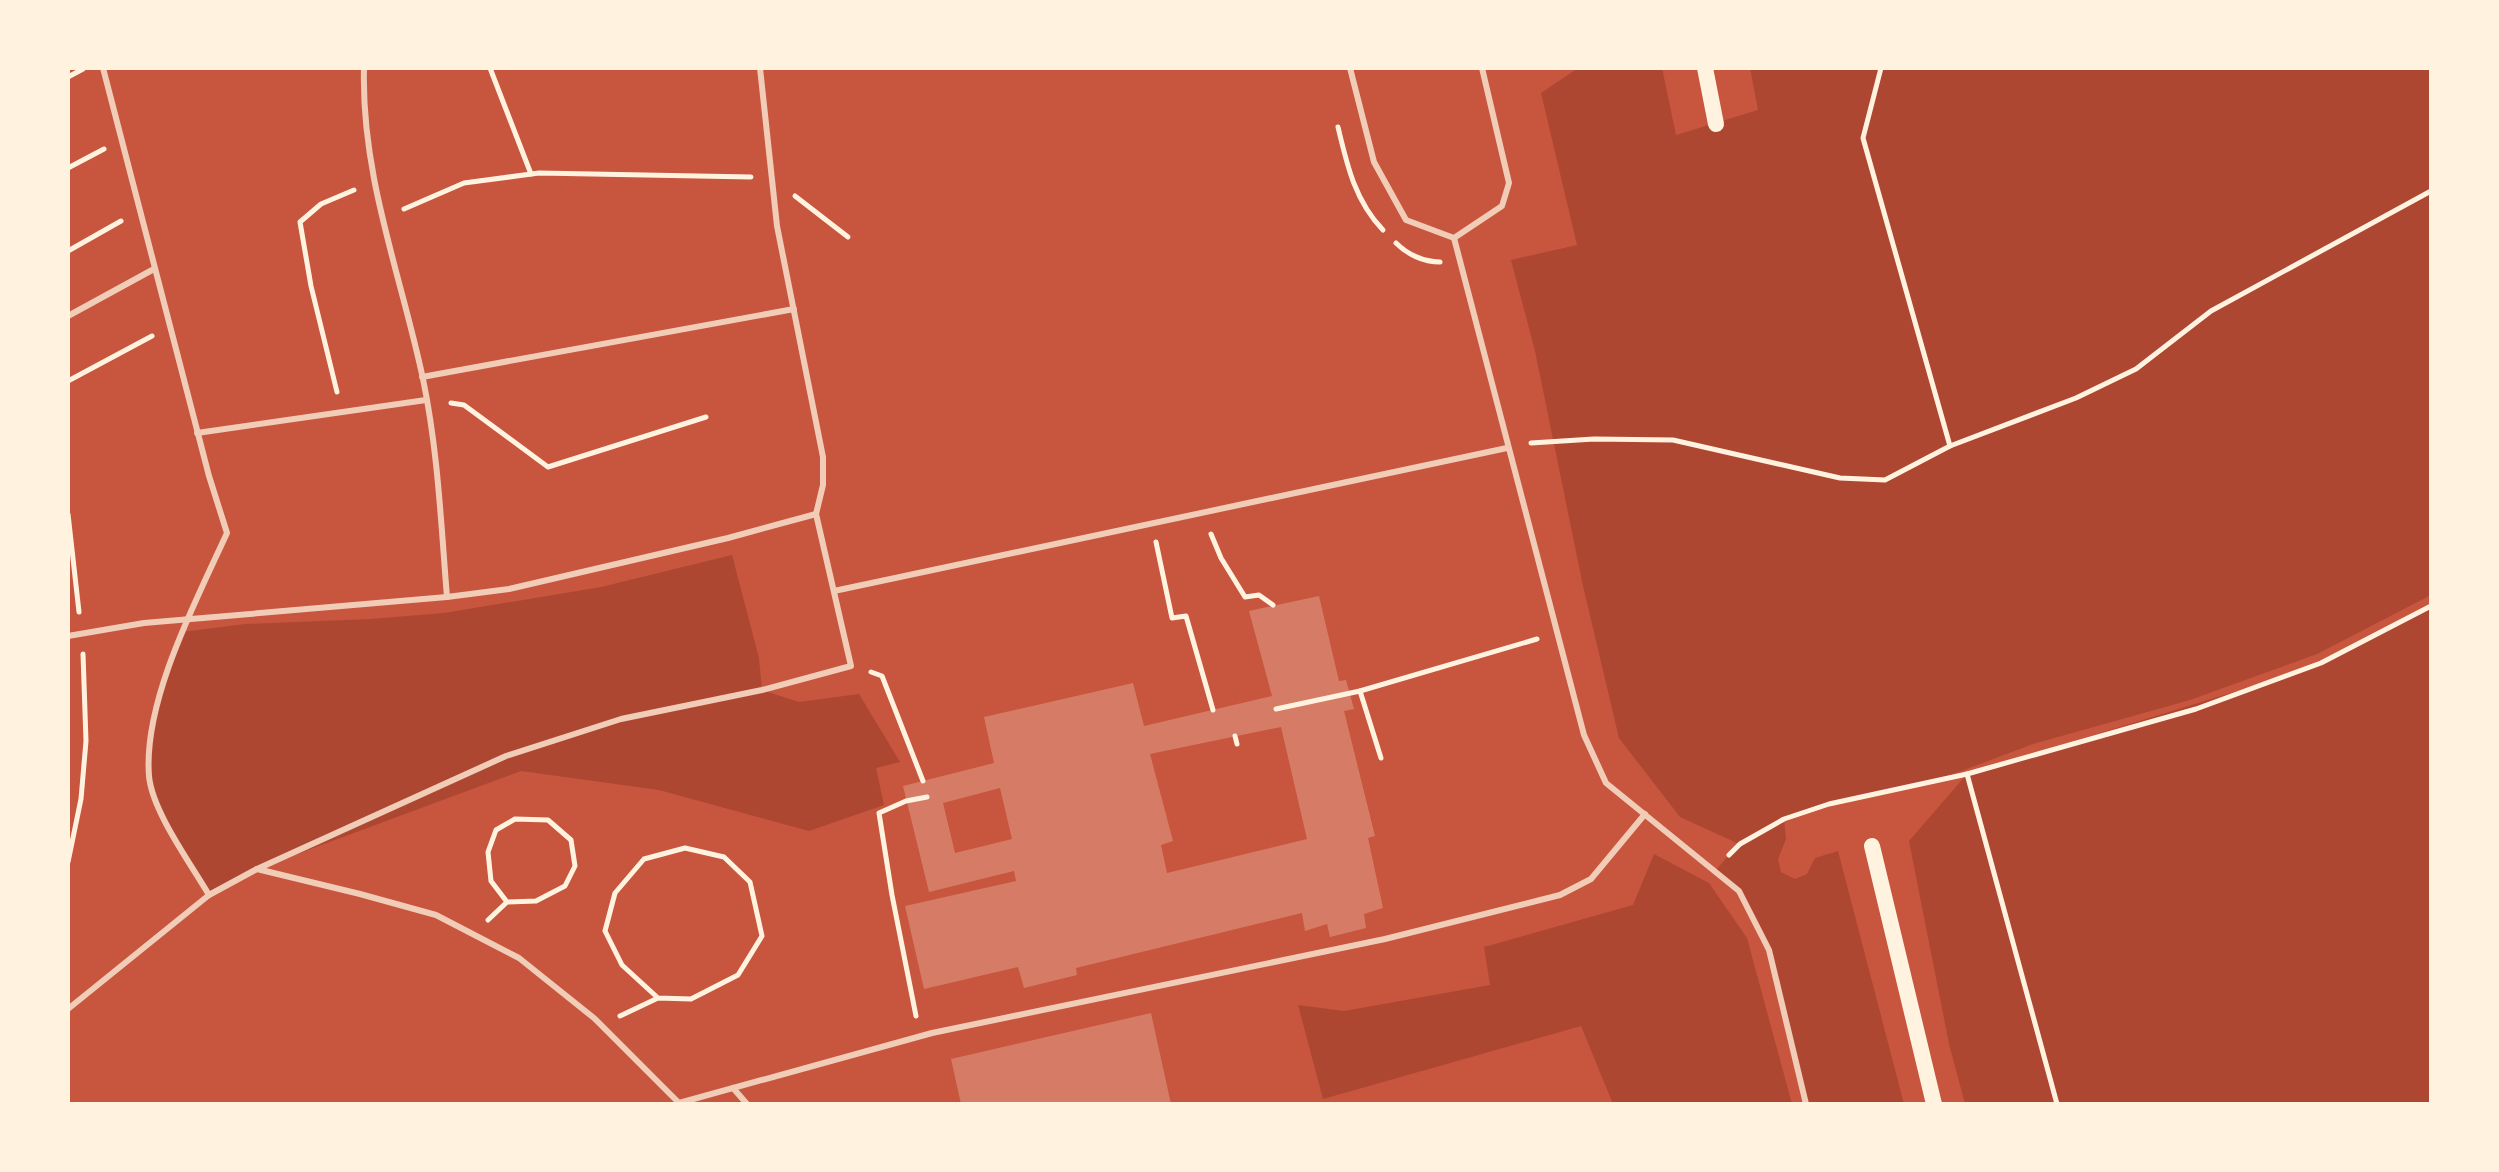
<svg xmlns="http://www.w3.org/2000/svg" width="2499" height="1172" font-family="'Space Grotesk',sans-serif">
  <style>
    .green { fill: #ae4732 }
    .building { fill: #d67c66; fill-rule: evenodd }
    .lines { fill: none; stroke-linecap: round; stroke-linejoin: round }
    .path { stroke: #fff3e0; stroke-width: 5 }
    .service { stroke: #f1ccb7; stroke-width: 6 }
    .secondary { stroke: #fff3e0; stroke-width: 16 }
  </style>
  <rect width="100%" height="100%" fill="#c8553d"/>
  <g class="green">
    <polygon points="1578,68 1662,68 1676,135 1758,110 1750,68 2431,68 2431,595 2317,654 2190,700 2033,744 1935,781 1829,804 1784,819 1786,839 1778,859 1781,872 1795,879 1807,874 1815,858 1838,851 1904,1104 1806,1104 1769,950 1739,891 1715,871 1739,844 1680,817 1619,738 1583,586 1535,351 1511,260 1577,245 1541,93"/>
    <polygon points="732,555 759,658 762,690 799,702 859,694 900,762 876,768 884,805 809,831 659,790 521,771 257,869 209,895 165,822 149,777 153,716 182,632 245,624 370,619 444,613 601,587"/>
    <polygon points="2431,606 2431,1104 1965,1104 1949,1044 1909,841 1967,774 2273,680 2321,663"/>
    <polygon points="1654,854 1709,883 1747,938 1792,1104 1613,1104 1581,1026 1323,1099 1298,1005 1344,1011 1490,985 1484,947 1633,905"/>
  </g>
  <g class="building">
    <path d="M1319,596L1339,681L1346,680L1354,709L1344,711L1375,836L1368,838L1383,908L1364,914L1366,928L1330,937L1327,924L1305,931L1302,913L1076,968L1077,975L1024,988L1018,967L924,989L905,906L1016,881L1014,871L929,892L903,786L994,763L984,717L1133,683L1144,726L1272,696L1249,611ZM1281,727L1307,839L1167,873L1161,845L1173,841L1150,754ZM1000,788L1012,839L955,853L943,803Z"/>
    <polygon points="1151,1013 1171,1104 961,1104 951,1059"/>
  </g>
  <g class="lines">
    <g class="path">
      <polyline points="490,68 531,174"/>
      <polyline points="1881,68 1863,138 1950,446"/>
      <polyline points="68,77 83,69"/>
      <path d="M1338,127C1347,165 1355,201 1383,230"/>
      <polyline points="68,168 104,149"/>
      <polyline points="795,196 848,237"/>
      <polyline points="404,209 464,183 539,173 751,177"/>
      <path d="M1396,243C1407,254 1423,262 1440,262"/>
      <polyline points="68,251 121,221"/>
      <polyline points="68,381 152,336"/>
      <polyline points="337,392 311,286 300,222 321,204 354,190"/>
      <polyline points="451,403 464,405 548,467 706,417"/>
      <polyline points="1531,443 1594,439 1673,440 1840,478 1885,480 1950,446 2076,398 2136,369 2211,311 2431,191"/>
      <polyline points="68,514 79,612"/>
      <polyline points="1211,534 1221,558 1245,597 1259,595 1273,605"/>
      <polyline points="1156,542 1172,618 1186,616 1213,710"/>
      <polyline points="871,672 882,676 923,781"/>
      <polyline points="1360,691 1381,758"/>
      <polyline points="1276,709 1360,691 1537,639"/>
      <polyline points="1235,736 1237,744"/>
      <polyline points="1967,774 2057,1104"/>
      <polyline points="1729,855 1740,844 1784,819 1829,804 1967,774 2196,709 2321,663 2431,606"/>
      <polyline points="68,862 81,799 86,741 83,654"/>
      <polyline points="488,920 507,902 536,901 565,886 575,866 571,840 548,820 515,819 496,830 488,852 491,881 507,902"/>
      <polyline points="620,1016 658,998 691,999 738,975 762,936 750,882 724,857 685,848 644,859 615,893 605,931 622,965 658,998"/>
      <polyline points="916,1016 892,895 879,813 906,801 927,797"/>
    </g>
    <g class="service">
      <path d="M364,68C361,176 401,275 423,379C438,451 441,524 447,597"/>
      <polyline points="1350,68 1374,162 1406,220 1454,238"/>
      <polyline points="1454,238 1584,735 1606,783 1739,891 1769,950 1806,1104"/>
      <polyline points="1454,238 1502,206 1509,183 1482,68"/>
      <polyline points="68,316 154,269"/>
      <polyline points="422,377 794,309"/>
      <polyline points="197,433 426,400"/>
      <polyline points="834,591 1507,448"/>
      <polyline points="68,636 144,623 447,597 509,589 728,538 816,514"/>
      <polyline points="257,869 360,894 436,915 519,958 594,1018 680,1104"/>
      <polyline points="209,895 257,869 506,756 621,719 762,690 851,666 816,514 823,485 823,457 777,226 760,68"/>
      <path d="M68,1009L209,895C191,864 152,811 149,776C143,701 196,601 227,533L209,476L103,68"/>
      <polyline points="733,1088 747,1104"/>
      <polyline points="679,1103 932,1033 1385,939 1560,895 1591,879 1645,814"/>
    </g>
    <g class="secondary">
      <polyline points="1705,68 1716,124"/>
      <polyline points="1872,846 1934,1104"/>
    </g>
  </g>
  <rect width="2499" height="1172" fill="none" stroke="#fff3e0" stroke-width="140"/>
</svg>
